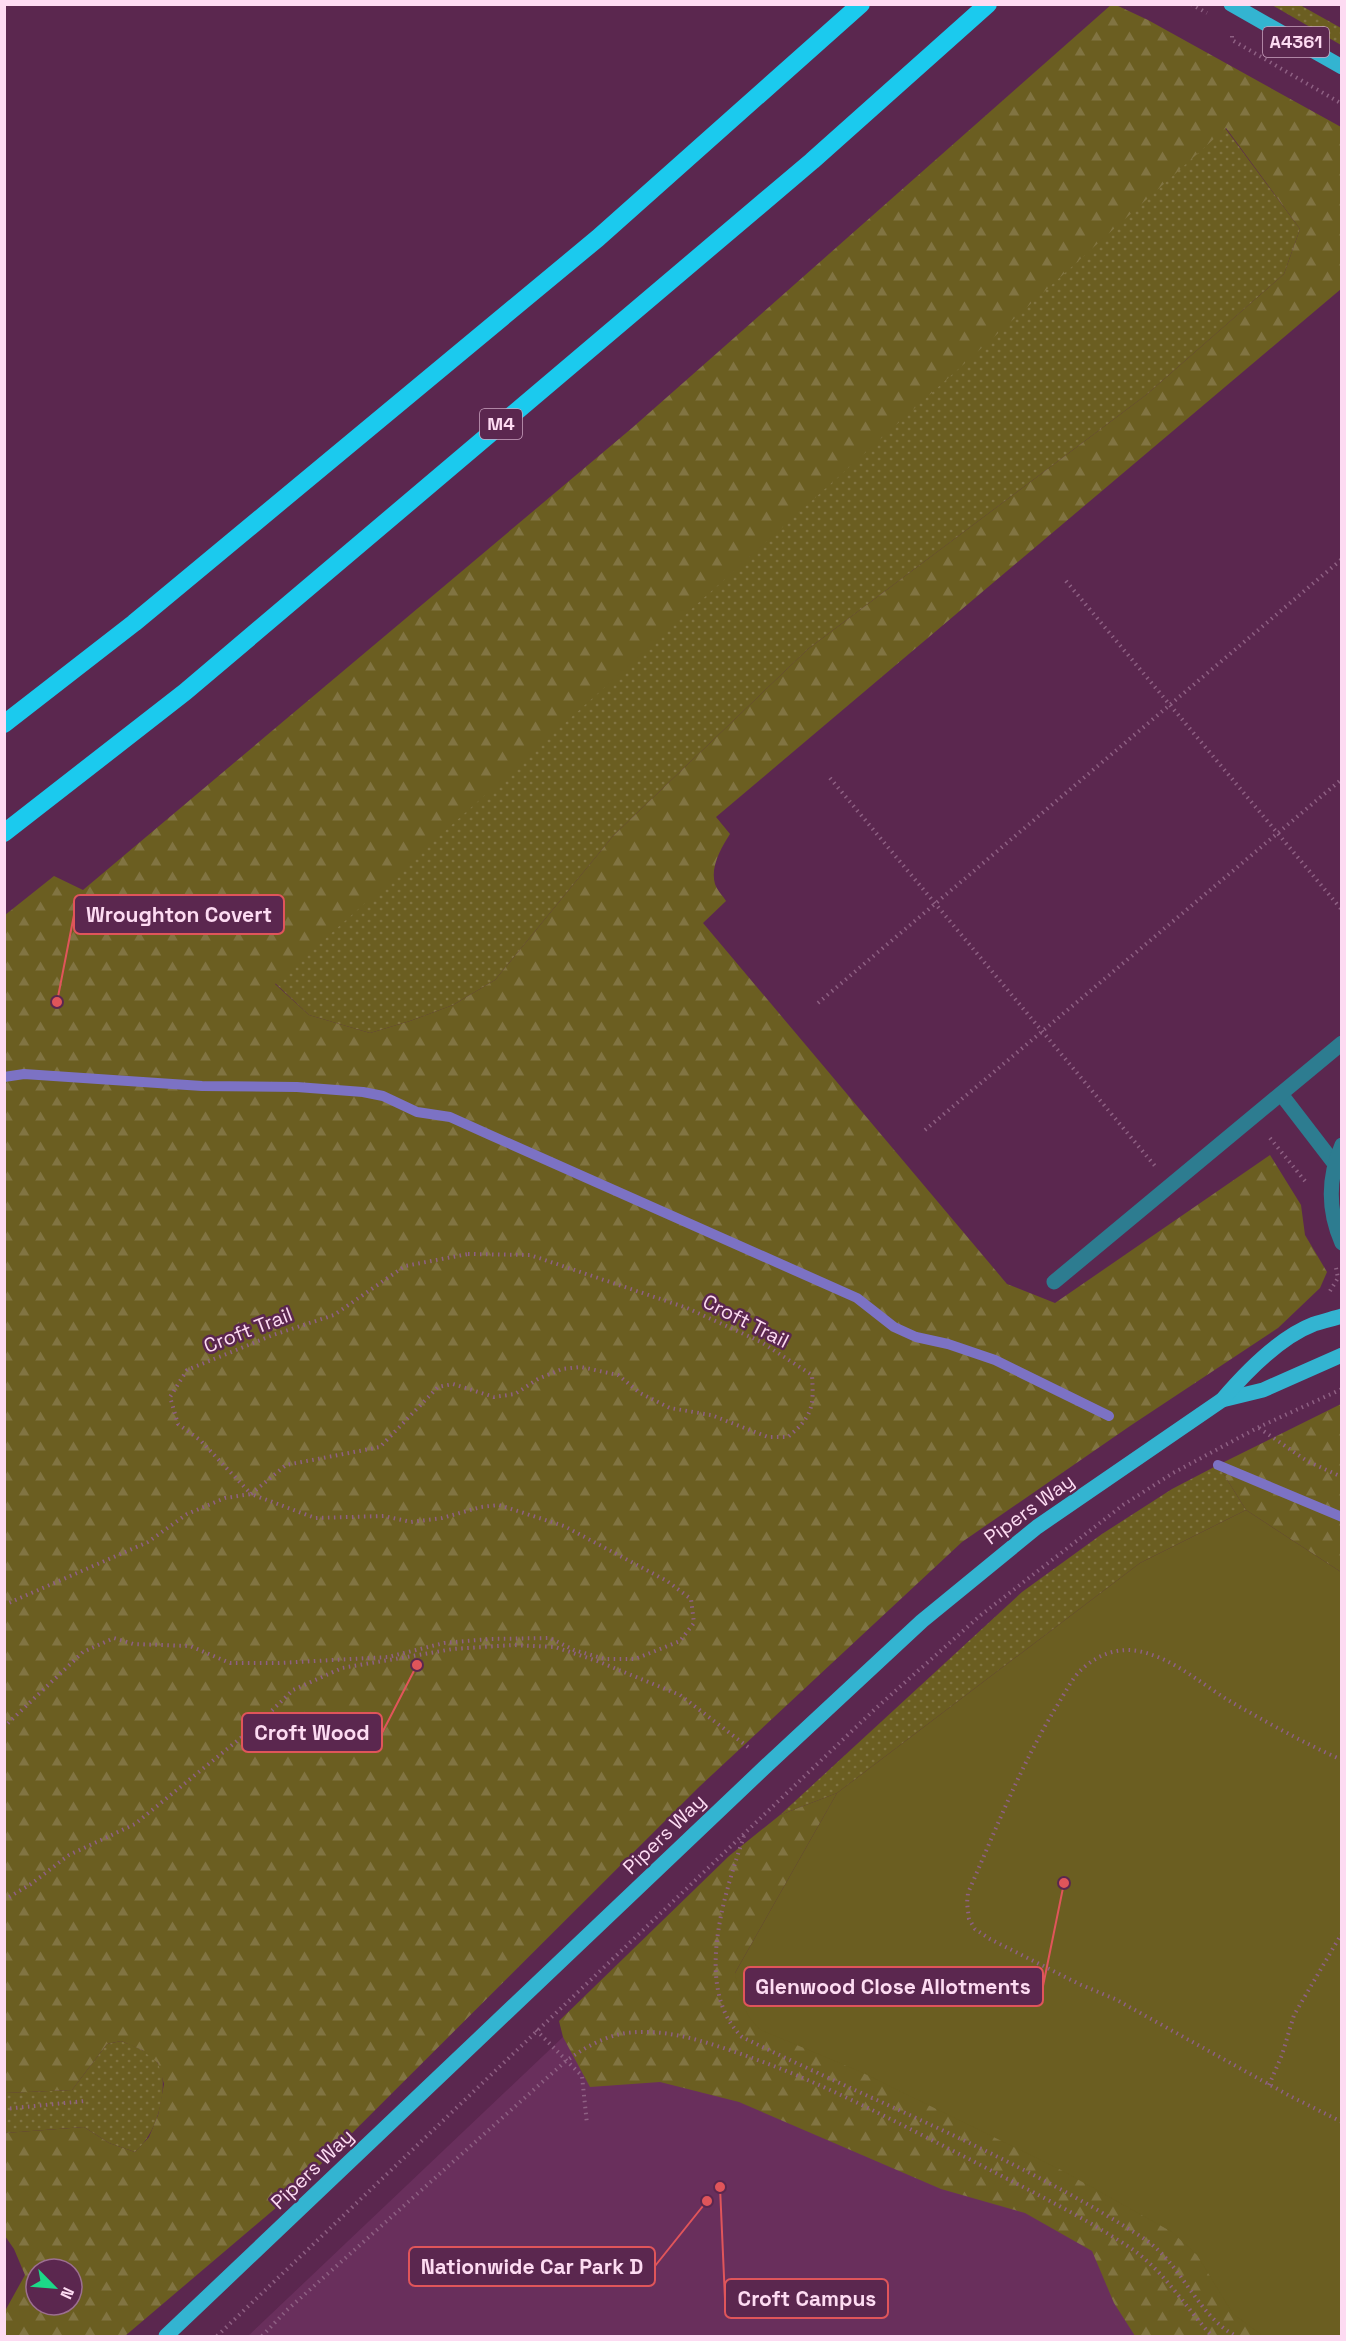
<svg xmlns="http://www.w3.org/2000/svg" width="1346" height="2341" font-family="'Space Grotesk',sans-serif">
  <style>
    .built { fill: #692f5c }
    .grass { fill: url(#grass-dots) }
    .forest { fill: url(#forest-firs); fill-rule: evenodd }
    .garden { fill: #6b5e21 }
    .lines { fill: none; stroke-linecap: round; stroke-linejoin: round }
    .stream { stroke: #7c72c4; stroke-width: 10 }
    .path { stroke: #8e6083; stroke-width: 4; stroke-dasharray: 1.5 4.5; stroke-linecap: butt }
    .minor { stroke: #2d7c90; stroke-width: 15 }
    .major { stroke: #33b4d1; stroke-width: 15 }
    .highway { stroke: #1bcaee; stroke-width: 18 }
    .labels { text-anchor: middle; stroke-width: 5; stroke-linejoin: round; paint-order: stroke }
    .shield { fill: #5b274f; stroke: #cca5c1; stroke-width: 1.5 }
    .shield-label { font-size: 18px; font-weight: bold; fill: #fddbf2 }
    .street-label { font-size: 20px; fill: #fddbf2; stroke: #5b274f }
    .leader { fill: none; stroke: #e0555a; stroke-width: 2 }
    .callout-dot { fill: #e0555a; stroke: #5b274f; stroke-width: 2 }
    .callout { fill: #5b274f; stroke: #e0555a; stroke-width: 2 }
    .callout-label { font-size: 21px; text-anchor: middle; font-weight: bold; fill: #fddbf2 }
  </style>
  <defs>
    <pattern id="grass-dots" width="8" height="8" patternUnits="userSpaceOnUse" patternTransform="scale(1.5)"><rect width="8" height="8" fill="#6b5e21"/><path d="M2 2h.1M6 6h.1" fill="none" stroke="#817442" stroke-width="1.8" stroke-linecap="round"/></pattern>
    <pattern id="forest-firs" width="22" height="20" patternUnits="userSpaceOnUse" patternTransform="scale(1.5)"><rect width="22" height="20" fill="#6b5e21"/><path d="M5 1l3.5 6h-7zM16 11l3.5 6h-7z" fill="#817442"/></pattern>
  </defs>
  <rect width="100%" height="100%" fill="#5b274f"/>
  <polygon class="built" points="621,2019 898,2116 1222,2336 248,2336 563,2037"/>
  <g class="grass">
    <polygon points="1272,5 1300,5 1341,28 1341,45"/>
    <polygon points="1225,128 1300,229 1284,274 1146,395 808,649 613,836 495,980 453,1005 410,1021 370,1033 309,1015 275,983"/>
    <polygon points="1218,1465 1246,1510 1140,1563 837,1793 780,1815 1022,1592 1102,1534 1172,1489"/>
    <path d="M121,2041C134,2046 148,2051 157,2062C170,2079 159,2122 147,2138C144,2143 139,2148 135,2152L109,2143L84,2127L5,2133L4,2093L72,2090L107,2044Z"/>
  </g>
  <g class="forest">
    <path d="M1112,4L1116,5L1148,20L1341,127V289L716,817L730,834C721,848 710,867 715,884C717,890 723,896 726,901L703,923L1007,1284L1055,1303L1270,1155L1301,1205L1305,1235L1327,1272L1320,1288L1278,1328L1130,1426L962,1542L699,1787L284,2201L125,2336H5V2311L25,2275L14,2249L5,2236V2133L84,2127L109,2143L135,2152L149,2137L158,2115L164,2084L158,2063L142,2050L121,2041L107,2044L72,2090L5,2093V915L54,876L83,890L632,428ZM1226,128L1300,229L1284,274L1146,395L808,649L613,836L495,980L453,1005L410,1021L370,1033L309,1015L275,984ZM36,2269H72V2305H36Z"/>
    <polygon points="1341,1404 1341,1572 1246,1510 1218,1465"/>
    <polygon points="837,1793 735,1973 829,2007 1341,2336 1135,2336 1114,2303 1092,2251 1025,2213 941,2189 739,2102 660,2082 590,2087 563,2037 559,2021 729,1856 780,1815"/>
  </g>
  <path class="garden" d="M1246,1510L1341,1572V2336H1263L1233,2314L1197,2255L1172,2232L1061,2170L861,2072L761,2030C741,2011 740,1999 735,1973L837,1793L1140,1563Z"/>
  <g class="lines">
    <g class="stream">
      <polyline points="4,1077 24,1074 202,1086 297,1087 363,1092 383,1096 417,1112 450,1117 490,1135 857,1298 894,1327 916,1337 948,1344 995,1360 1109,1416"/>
      <polyline points="1218,1465 1342,1517"/>
    </g>
    <g class="path">
      <polyline points="1191,4 1207,13"/>
      <polyline points="1232,36 1232,40 1342,104"/>
      <polyline points="1066,581 1342,910"/>
      <polyline points="830,778 1155,1166"/>
      <polyline points="818,1003 1342,559"/>
      <polyline points="925,1130 1342,779"/>
      <polyline points="1270,1138 1305,1181"/>
      <path d="M468,1254L530,1255L687,1308L761,1342L812,1375C814,1406 813,1416 788,1437H768L711,1415L670,1408L640,1393L618,1375L581,1367L562,1369L538,1379L515,1394L494,1397L453,1384L438,1387L380,1447L286,1465L251,1494L200,1440L178,1424L170,1397L187,1370L273,1335L334,1315L405,1266Z"/>
      <polyline points="1330,1291 1338,1278 1336,1268"/>
      <polyline points="1259,1428 1307,1461 1342,1477"/>
      <polyline points="4,1605 148,1542 187,1514 225,1498 251,1494 315,1518 384,1516 411,1522 442,1518 481,1507 499,1505 564,1526 667,1581 691,1599 694,1623 680,1641 635,1659 605,1659 574,1650 550,1638 489,1639 444,1643 388,1657 279,1663 230,1663 190,1646 133,1644 114,1638 83,1652 4,1727"/>
      <path d="M1342,1760C1304,1743 1268,1723 1233,1703C1202,1685 1174,1658 1138,1651C1116,1647 1095,1656 1080,1671C1070,1681 1063,1697 1055,1709C1020,1767 995,1831 968,1893L967,1903L969,1919L975,1929L990,1939L1079,1984L1115,1999L1290,2096L1342,2122"/>
      <path d="M744,1836C725,1893 692,1988 742,2037C876,2103 1018,2157 1143,2238C1182,2263 1197,2316 1236,2336"/>
      <polyline points="4,1900 31,1884 69,1855 135,1824 259,1723 293,1690 342,1668 453,1649 513,1645 555,1647 597,1661 680,1695 748,1747"/>
      <polyline points="536,2030 582,2076 587,2124"/>
      <polyline points="1269,2085 1282,2055 1294,2015 1342,1933"/>
      <polyline points="4,2109 85,2101"/>
      <polyline points="217,2336 875,1709 981,1615 1123,1505 1173,1473 1259,1427 1342,1389"/>
      <path d="M262,2336L286,2311L566,2061C591,2043 614,2031 645,2032C677,2032 709,2043 738,2053C818,2080 894,2121 969,2159C1024,2188 1081,2215 1132,2249C1164,2271 1186,2308 1212,2336"/>
    </g>
    <g class="minor">
      <polyline points="1281,1094 1334,1163"/>
      <path d="M1342,1145C1328,1177 1328,1211 1342,1243"/>
      <polyline points="1054,1282 1342,1043"/>
    </g>
    <g class="major">
      <polyline points="1231,4 1342,67"/>
      <polyline points="1222,1400 1263,1390 1342,1355"/>
      <path d="M166,2336L766,1766L922,1621L1037,1527L1222,1400C1245,1373 1280,1337 1314,1324C1323,1321 1332,1319 1342,1316"/>
    </g>
    <g class="highway">
      <polyline points="4,724 134,623 598,238 861,4"/>
      <polyline points="4,833 185,692 812,161 988,4"/>
    </g>
  </g>
  <g class="labels">
    <g class="shield">
      <rect x="1263" y="27" width="66" height="30" rx="4.5"/>
      <rect x="480" y="409" width="42" height="30" rx="4.5"/>
    </g>
    <g class="shield-label">
      <text x="1296" y="48">A4361</text>
      <text x="501" y="430">M4</text>
    </g>
    <g class="street-label">
      <text transform="translate(746 1321) rotate(27)" y="7">Croft Trail</text>
      <text transform="translate(248 1330) rotate(-21)" y="7">Croft Trail</text>
      <text transform="translate(1029 1509) rotate(-36)" y="7">Pipers Way</text>
      <text transform="translate(664 1834) rotate(-44)" y="7">Pipers Way</text>
      <text transform="translate(312 2169) rotate(-44)" y="7">Pipers Way</text>
    </g>
  </g>
  <path class="leader" d="M57 1002L74 915M417 1665L382 1733M1064 1883L1043 1986M707 2201L655 2266M720 2187L725 2299"/>
  <g class="callout-dot">
    <circle cx="57" cy="1002" r="6"/>
    <circle cx="417" cy="1665" r="6"/>
    <circle cx="1064" cy="1883" r="6"/>
    <circle cx="707" cy="2201" r="6"/>
    <circle cx="720" cy="2187" r="6"/>
  </g>
  <g class="callout">
    <rect x="74" y="895" width="210" height="39" rx="6"/>
    <rect x="242" y="1713" width="140" height="39" rx="6"/>
    <rect x="744" y="1967" width="299" height="39" rx="6"/>
    <rect x="409" y="2247" width="246" height="39" rx="6"/>
    <rect x="725" y="2279" width="163" height="39" rx="6"/>
  </g>
  <g class="callout-label">
    <text x="179" y="922">Wroughton Covert</text>
    <text x="312" y="1740">Croft Wood</text>
    <text x="893" y="1994">Glenwood Close Allotments</text>
    <text x="532" y="2274">Nationwide Car Park D</text>
    <text x="807" y="2306">Croft Campus</text>
  </g>
  <rect width="1346" height="2341" fill="none" stroke="#fddbf2" stroke-width="12"/>
  <g transform="translate(54 2287) rotate(115)"><circle r="28" fill="#5b274f" stroke="#9c6f90" stroke-width="1.5"/>
  <path d="M0-4.5L10 22L0 15L-10 22Z" fill="#1cd988"/>
  <text y="-9" font-size="16" font-weight="bold" text-anchor="middle" fill="#fddbf2">N</text>
  </g>
</svg>
